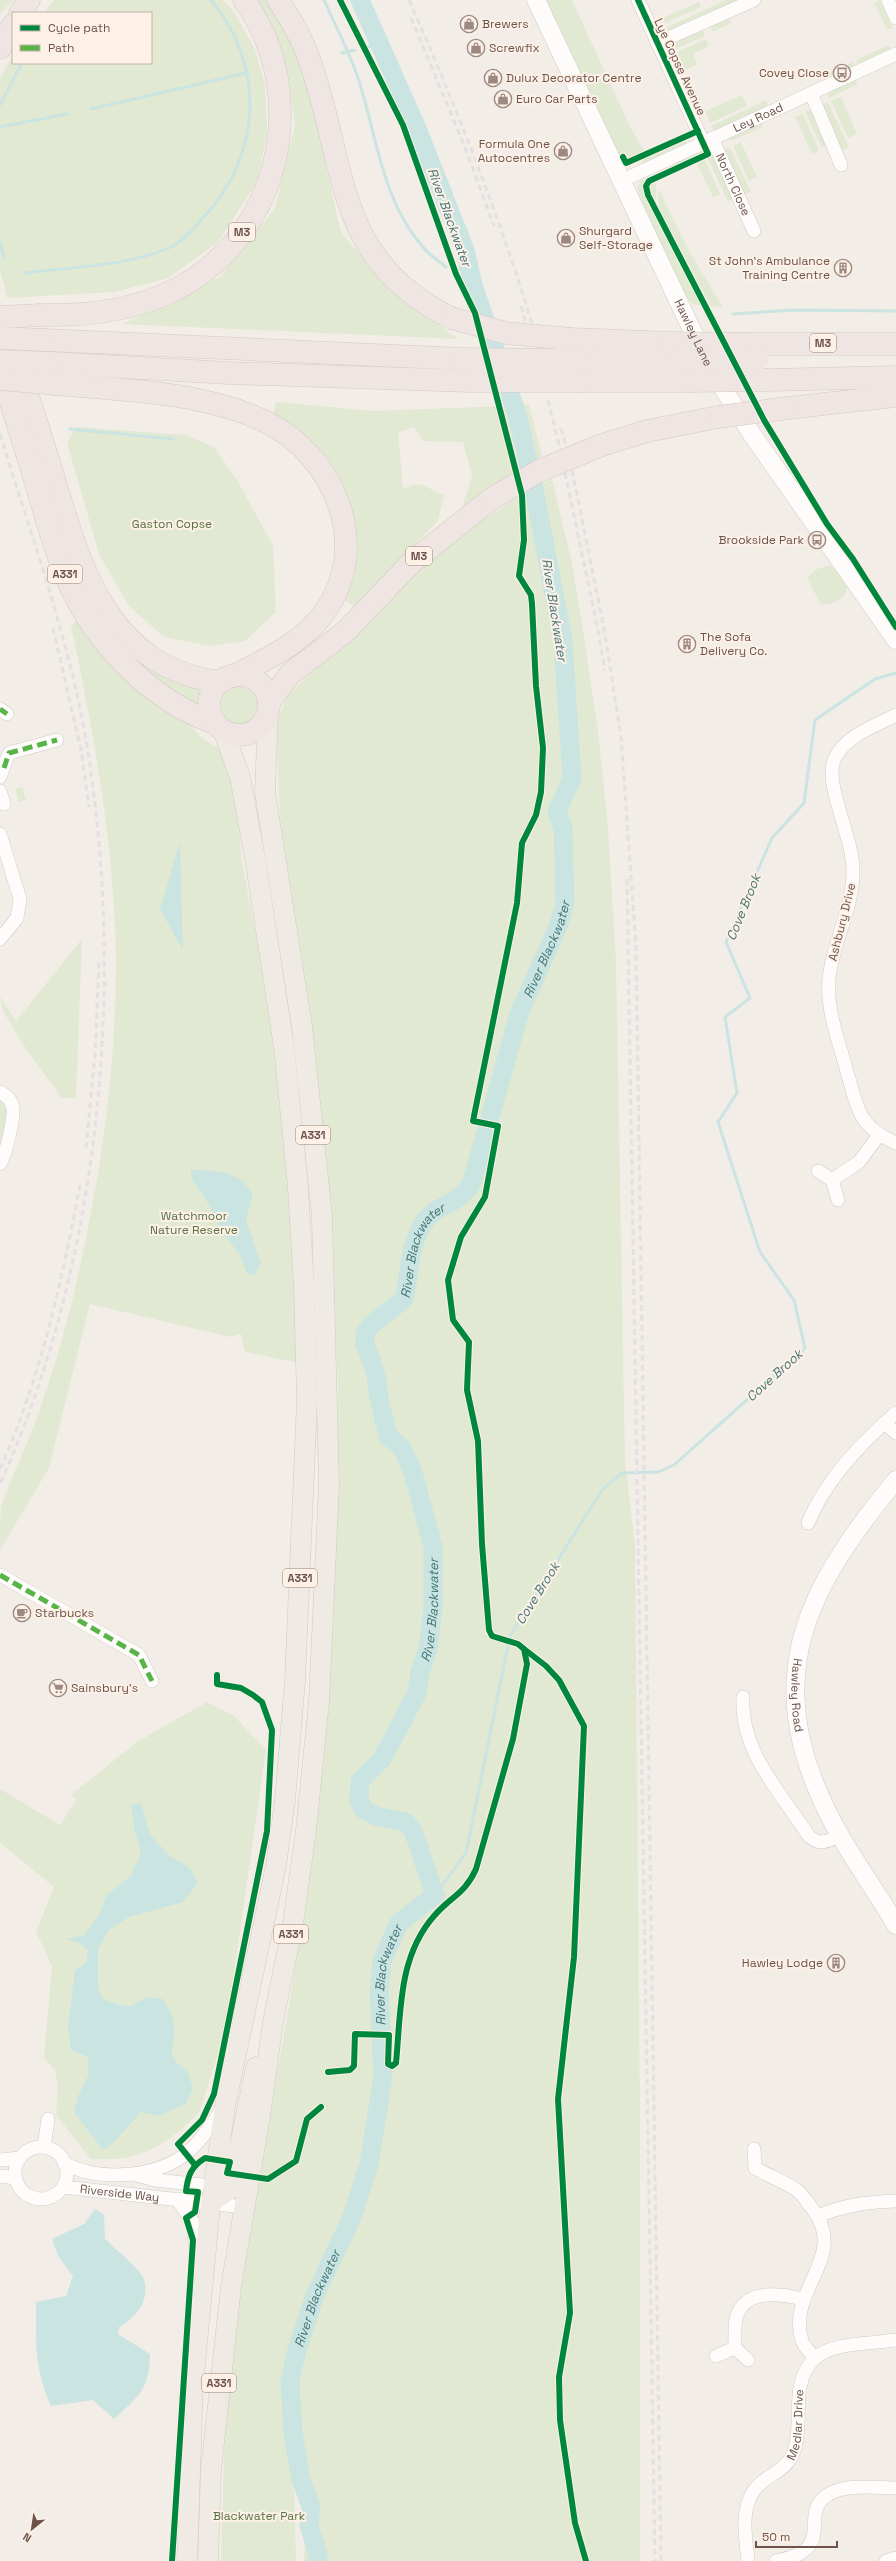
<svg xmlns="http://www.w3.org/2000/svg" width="896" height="2561" font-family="'Space Grotesk',sans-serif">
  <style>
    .green { fill: #e2e9d3 }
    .water { fill: #cae4e2 }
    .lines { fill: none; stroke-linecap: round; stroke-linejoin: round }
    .stream { stroke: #cae4e2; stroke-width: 3 }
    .river { stroke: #cae4e2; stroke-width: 19 }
    .street-casing { stroke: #d2cac6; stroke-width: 14 }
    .secondary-casing { stroke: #d2c9c4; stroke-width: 19 }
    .primary-casing { stroke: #d3c9c5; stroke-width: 21 }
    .highway-casing { stroke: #d3c9c5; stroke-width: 23 }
    .street { stroke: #fdfcfb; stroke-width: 13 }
    .secondary { stroke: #fdfcfb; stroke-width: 18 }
    .primary { stroke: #f0eae4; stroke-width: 20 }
    .highway { stroke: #efe5e3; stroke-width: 22 }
    .rail { stroke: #e3e0e3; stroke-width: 3; stroke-dasharray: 6 4; stroke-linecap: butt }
    .highway-bridge-casing { stroke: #d3c9c5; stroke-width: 23; stroke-linecap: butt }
    .highway-bridge { stroke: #efe5e3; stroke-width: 22 }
    .quiet { stroke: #59b447; stroke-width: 5; stroke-dasharray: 10 5; stroke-linecap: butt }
    .cycleway-casing { stroke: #fdf1e7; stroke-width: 8 }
    .cycleway { stroke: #00873e; stroke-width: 6 }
    .labels { text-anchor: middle; stroke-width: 4; stroke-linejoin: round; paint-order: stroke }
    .shield { fill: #fdf1e7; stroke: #99827a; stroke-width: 1 }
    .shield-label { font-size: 11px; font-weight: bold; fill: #6e534b }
    .poi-label { font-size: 12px; fill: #6e534b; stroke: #fdf1e7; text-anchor: start }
    .street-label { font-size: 12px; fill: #6e534b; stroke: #fdf1e7 }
    .park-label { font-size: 12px; fill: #587244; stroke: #fdf1e7 }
    .water-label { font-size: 13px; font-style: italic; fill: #447779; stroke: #fdf1e7 }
  </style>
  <rect width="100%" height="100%" fill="#f3ede7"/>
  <g class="green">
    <polygon points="0,0 13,0 0,14"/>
    <polygon points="54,0 223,0 233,10 255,49 265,85 267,133 258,181 217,243 169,278 114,292 7,298 0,269 0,78 13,55 13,63 151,63 151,13 44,13"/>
    <polygon points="252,0 269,0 275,7 307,80 341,233 394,292 458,339 123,324 220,277 275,208 295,125 288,77"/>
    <polygon points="541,0 572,0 631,129 645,152 627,160 624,154 620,155"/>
    <polygon points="726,0 739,0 670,34 667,27"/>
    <polygon points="880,0 893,28 887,30 874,3"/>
    <polygon points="699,2 701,7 665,23 663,18"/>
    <polygon points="727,15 731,23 713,32 709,24"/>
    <polygon points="702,28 705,36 676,49 673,41"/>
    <polygon points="706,39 709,46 693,54 697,64 686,70 677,52"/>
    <polygon points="888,45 892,52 859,67 856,60"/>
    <polygon points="853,62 856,68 831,79 828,73"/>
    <polygon points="855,78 858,84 829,98 827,92"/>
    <polygon points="742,95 747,106 710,123 705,111"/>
    <polygon points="841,97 857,134 848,138 831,101"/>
    <polygon points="766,100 769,107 714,132 711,126"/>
    <polygon points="828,102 849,147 843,150 839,147 820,106"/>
    <polygon points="814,108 829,143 822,148 805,112"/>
    <polygon points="803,114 819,151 812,154 795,117"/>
    <polygon points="760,121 763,127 731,141 728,136"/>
    <polygon points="685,139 687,144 643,164 641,159"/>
    <polygon points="741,142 757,177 749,181 733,146"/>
    <polygon points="730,147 751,192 744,194 721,151"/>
    <polygon points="701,149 703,154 673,168 671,162"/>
    <polygon points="715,153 733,199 728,202 707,157"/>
    <polygon points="704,158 720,194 713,197 696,162"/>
    <polygon points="643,177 647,195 705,306 694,305 684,297 639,194 638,187"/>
    <polygon points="656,181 656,204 652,196 650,183"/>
    <polygon points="658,188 692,256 723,307 711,306 659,210"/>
    <polygon points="276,402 374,411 529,405 542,456 486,490 462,509 472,475 463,442 423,441 414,427 398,433 403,488 420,484 444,495 438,521 355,607 344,599 347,500 319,448 273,414"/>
    <polygon points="76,427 185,435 214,447 237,480 273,545 276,612 245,641 210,646 164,637 129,606 99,554 67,443"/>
    <polygon points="552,479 572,564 581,617 598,731 608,828 616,961 625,1461 635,1545 640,2113 640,2561 304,2561 306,2481 294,2472 296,2561 221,2561 225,2410 238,2287 289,2006 316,1831 332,1646 338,1386 328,1185 310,1014 286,869 280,817 276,724 287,696 442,547 513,500"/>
    <polygon points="830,565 839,574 847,587 844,596 833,603 821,605 807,578 817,569"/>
    <path d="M78,618L187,718C195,734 205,742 222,749L238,806L242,863L275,1029L304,1364L245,1352L241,1334L230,1337L90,1304L49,1468L0,1550C0,1537 0,1519 1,1507C11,1476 27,1446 38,1415C51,1377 64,1336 73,1297C103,1170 122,1037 114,907C108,812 91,719 71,626Z"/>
    <polygon points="104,632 168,677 201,690 198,709 171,694"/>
    <circle cx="239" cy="706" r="20"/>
    <polygon points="22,787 26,800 19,802 15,789"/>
    <path d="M82,939L76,1098H62C48,1078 0,1018 0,997L16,1021Z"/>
    <polygon points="0,1100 4,1102 8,1111 0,1146"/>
    <path d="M207,1702L234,1716L266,1750L226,2028L200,2111C185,2129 160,2148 137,2155C122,2160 106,2159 91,2159L56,2115L58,2087L55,2070L44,2058L52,1966L36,1932L54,1887L0,1843V1789L60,1825L77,1799L71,1795L137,1742Z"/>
  </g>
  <g class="water">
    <polygon points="180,842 183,950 160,909"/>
    <path d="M191,1170C215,1170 240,1171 253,1194L246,1220L261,1263L255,1275L247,1273L239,1254L222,1232L210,1206L191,1178Z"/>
    <path d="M141,1803L150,1835L170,1856L190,1868L198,1883L183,1902L129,1917L109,1930L98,1949V1989L105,2000L119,2005L131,2006L148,1997L163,1999C169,2008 174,2017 174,2029C175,2049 164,2057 187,2070L193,2089L185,2104L158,2116L141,2112L111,2145L103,2150L74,2112L78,2096L88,2076V2057L71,2050L68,2026L75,1970L86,1963L88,1950L79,1943L67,1939L84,1935L100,1914L107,1895L131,1876L141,1852L134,1827L131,1805Z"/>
    <path d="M95,2209L104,2215L105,2239C113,2247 140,2269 144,2279C150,2300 137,2317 119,2327L118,2334L150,2354C150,2388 138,2397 114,2419L93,2400L51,2406C34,2366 36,2345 36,2302L66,2296L73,2276L58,2256L52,2239L84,2224Z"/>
  </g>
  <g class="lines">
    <g class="stream">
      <path d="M324,0C336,27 350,53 359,81C377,137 382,201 423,247C429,255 439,261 446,267"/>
      <polyline points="367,47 380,44"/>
      <polyline points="342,53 355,50"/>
      <polyline points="0,105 22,63"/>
      <polyline points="91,109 246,73"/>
      <polyline points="0,127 67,114"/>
      <polyline points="0,243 4,258"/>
      <polyline points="459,269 469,268"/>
      <path d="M25,273C71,267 129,266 171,247C183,241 195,227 204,217C262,154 266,66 211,0"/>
      <polyline points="733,314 794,310 896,311"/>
      <polyline points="70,429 173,439"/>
      <polyline points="435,1895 466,1853 510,1636 602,1490 622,1473 658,1472 674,1465 805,1348 794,1300 760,1252 718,1122 737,1093 725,1017 750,998 726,942 772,838 804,803 815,720 875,679 896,673"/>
    </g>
    <path class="river" id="s1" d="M318,2561V2554L309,2525L311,2507L301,2479L293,2433L290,2380L297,2350L315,2295L352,2217L369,2164L383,2077L379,1991L382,1961L399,1923L435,1895L413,1830L405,1822L376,1816L364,1810L359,1800L360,1781L382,1759L417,1693L420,1672L428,1650L433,1607V1547L412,1469L402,1448L388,1436L379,1398L376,1374L365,1344V1334L370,1326L404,1299C410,1275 409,1245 423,1224C436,1203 459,1206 472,1182L519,1014L559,924L565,902L563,827L557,811L572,779L563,641L532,479L517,414L473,285L465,250L416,126L360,0"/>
    <defs>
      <g id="street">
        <polyline points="638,0 703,142"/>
        <polyline points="888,0 896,18"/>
        <polyline points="657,43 754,0"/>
        <polyline points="811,93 841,165"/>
        <path id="s2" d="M712,138L754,231"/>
        <path id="s3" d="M621,181L896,54"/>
        <polyline points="0,709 7,714"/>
        <path d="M896,715C875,726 844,736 834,760C824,785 854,839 853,872C853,908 833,942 829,978C826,1010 839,1041 847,1072C852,1087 854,1104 863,1118C871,1130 882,1137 896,1143"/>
        <polyline points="0,777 9,753 57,740"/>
        <polyline points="0,791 4,804"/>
        <polyline points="0,834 20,899 17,918 0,939"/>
        <path d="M0,1092C7,1096 12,1100 13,1108C14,1119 6,1155 0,1164"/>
        <polyline points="818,1171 832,1180 838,1200"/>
        <polyline points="832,1180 859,1162 879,1135"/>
        <polyline points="884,1423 896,1433"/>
        <path d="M808,1523C825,1481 862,1442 896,1413"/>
        <polyline points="0,1575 139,1655 152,1681"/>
        <path d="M743,1697C740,1752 780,1791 808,1835C818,1846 828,1842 840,1835"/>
        <polyline points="44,2147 48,2119"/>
        <circle cx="41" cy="2173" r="26"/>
        <path d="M754,2149L755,2168C769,2176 785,2182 798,2191C803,2195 807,2202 811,2207C851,2256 786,2289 802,2341C804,2347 811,2353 815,2358"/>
        <polyline points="0,2160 20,2158"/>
        <path d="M64,2163C98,2182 156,2178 187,2153C201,2141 211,2126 221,2110"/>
        <polyline points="132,2174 155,2180 221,2187"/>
        <polyline points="0,2176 15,2178"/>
        <path id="s4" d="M63,2187L244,2207"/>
        <polyline points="177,2199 193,2222 197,2264"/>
        <path d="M818,2216C844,2205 868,2202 896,2201"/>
        <path d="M735,2348C735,2338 734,2324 737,2315C747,2288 782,2294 803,2299"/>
        <polyline points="716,2356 735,2348 748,2360"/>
        <path id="s5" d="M748,2561C746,2538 740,2513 753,2492C764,2473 790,2474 796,2444C802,2415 791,2383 814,2359C831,2342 873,2344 896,2340"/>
        <path d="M776,2561C839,2549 798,2517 826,2496C844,2483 875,2488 896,2488"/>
        <polyline points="886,2561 896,2558"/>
      </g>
      <g id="secondary">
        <path id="s6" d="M536,0L709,366L751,433L896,640"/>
        <path id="s7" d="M896,1480C807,1588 760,1675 827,1811C846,1851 874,1887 896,1925"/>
      </g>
      <g id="primary">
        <polyline points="211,2202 231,2188 256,2067"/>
        <polyline points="187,2561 193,2385 209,2217 226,2101 276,1866 285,1800 295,1681 307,1401 304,1287 298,1187 284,1047 255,858 240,777 223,730"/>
        <polyline points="208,2561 211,2470 231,2287 260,2116 273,2022 293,1923 306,1830 319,1702 329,1484 322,1216 302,1027 265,792 268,712"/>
      </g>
      <g id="highway">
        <path d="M278,0C290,18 302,38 309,59C348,166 332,259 451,318"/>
        <polyline points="20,13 29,0"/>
        <polyline points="0,48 13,25"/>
        <path d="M40,315C84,316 131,311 170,292C280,241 313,96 244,0"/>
        <path d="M4,320C19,367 34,415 49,462C78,558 103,668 221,682"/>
        <polyline points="571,339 672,343"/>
        <polyline points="45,340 463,359"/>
        <polyline points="751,344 896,344"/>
        <polyline points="577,360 680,361"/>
        <polyline points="51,363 228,373 469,381"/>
        <path d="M0,367C11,404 23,440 34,477C45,512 53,548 68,581C95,643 151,701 215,723"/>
        <polyline points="768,380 896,377"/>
        <polyline points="582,381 689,381"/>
        <path d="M56,384C123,390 205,392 266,422C334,455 373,546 324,613C301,644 268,658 234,676"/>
        <polyline points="788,408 896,396"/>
        <polyline points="602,445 647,431 718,417"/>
        <circle cx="239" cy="705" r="30"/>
        <polyline points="269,702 290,674 345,632 413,561 491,499"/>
      </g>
    </defs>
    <use href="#street" class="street-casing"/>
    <use href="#secondary" class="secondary-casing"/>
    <use href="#primary" class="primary-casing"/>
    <use href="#highway" class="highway-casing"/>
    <use href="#street" class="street"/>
    <use href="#secondary" class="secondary"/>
    <use href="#primary" class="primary"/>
    <use href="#highway" class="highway"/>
    <g class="rail">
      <path d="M409,0C456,106 498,213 532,323"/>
      <polyline points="411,18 464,145 494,226"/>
      <polyline points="521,306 526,323"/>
      <polyline points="548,400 561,453"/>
      <polyline points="561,428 567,450"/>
      <path d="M0,434C32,538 71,644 88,752C125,990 100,1263 0,1484"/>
      <polyline points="572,470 604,628 621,737 636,945 661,2561"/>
      <polyline points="565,473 598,630 605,671"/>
      <polyline points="53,628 81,750 89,807"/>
      <polyline points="627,879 655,2561"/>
      <polyline points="86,1148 95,1054 99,962"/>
      <path d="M0,1469C40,1380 62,1281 80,1185"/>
    </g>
    <defs>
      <g id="highway-bridge">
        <polyline points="0,317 40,315"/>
        <polyline points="451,318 506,333 571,339"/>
        <polyline points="0,338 45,340"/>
        <polyline points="672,343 751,344"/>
        <polyline points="463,359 577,360"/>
        <polyline points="0,361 51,363"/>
        <polyline points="680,361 758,359"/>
        <polyline points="0,379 56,384"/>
        <polyline points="469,381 582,381"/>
        <polyline points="689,381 768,380"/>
        <polyline points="718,417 788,408"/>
        <polyline points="491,499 539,471 602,445"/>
      </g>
    </defs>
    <use href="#highway-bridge" class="highway-bridge-casing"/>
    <use href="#highway-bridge" class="highway-bridge"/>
    <g class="quiet">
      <polyline points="0,709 7,714"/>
      <polyline points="4,768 9,753 57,740"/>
      <polyline points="0,1575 139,1655 152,1681"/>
    </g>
    <defs>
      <g id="cycleway">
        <polyline points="638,0 708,154 649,181 646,186 648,195 764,420 827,524 853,559 896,627"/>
        <polyline points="623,157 626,163 698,131"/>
        <polyline points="524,1649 546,1666 559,1680 584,1726 574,1957 558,2099 570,2313 559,2377 560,2420 575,2523 586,2561"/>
        <path d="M328,2072L350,2070L354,2066L355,2034L389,2035L388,2064L392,2066L396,2063C401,2012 398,1957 434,1916C450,1897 465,1894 476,1869L513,1739L527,1664L524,1649L518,1644L492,1636L489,1630L482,1544L478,1441L467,1390L469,1342L453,1320L448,1280L461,1237L485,1197L498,1126L473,1121L517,903L522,843L536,815L541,792L543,748L536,686L532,604L531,595L519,576L524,540L522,495L475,313L456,274L403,125L340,0"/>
        <polyline points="195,2165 178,2144 202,2120 214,2094 267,1831 272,1730 262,1702 253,1695 241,1688 217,1684 217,1675"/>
        <path d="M172,2561L193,2240L186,2218L195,2212L198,2192L186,2191C188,2175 191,2167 205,2158L230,2162L227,2173L268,2179L296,2161L307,2119L321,2107"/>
      </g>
    </defs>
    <use href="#cycleway" class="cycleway-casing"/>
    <use href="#cycleway" class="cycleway"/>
  </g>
  <defs>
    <symbol id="shop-ring" viewBox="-11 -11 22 22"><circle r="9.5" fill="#fdf1e7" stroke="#9d8982" stroke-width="1.5"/><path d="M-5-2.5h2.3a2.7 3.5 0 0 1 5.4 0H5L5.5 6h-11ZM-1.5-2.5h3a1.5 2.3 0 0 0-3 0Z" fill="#9d8982"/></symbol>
    <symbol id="bus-ring" viewBox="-11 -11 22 22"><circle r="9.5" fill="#fdf1e7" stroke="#9d8982" stroke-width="1.5"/><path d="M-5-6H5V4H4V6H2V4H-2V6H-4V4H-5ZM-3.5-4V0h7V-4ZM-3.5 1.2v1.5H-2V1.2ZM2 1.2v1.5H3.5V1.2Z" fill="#9d8982"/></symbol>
    <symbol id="building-ring" viewBox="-11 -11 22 22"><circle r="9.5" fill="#fdf1e7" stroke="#9d8982" stroke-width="1.5"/><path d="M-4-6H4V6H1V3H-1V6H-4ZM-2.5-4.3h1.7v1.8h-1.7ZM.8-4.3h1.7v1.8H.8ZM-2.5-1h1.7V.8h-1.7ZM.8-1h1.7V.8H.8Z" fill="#9d8982"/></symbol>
    <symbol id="cafe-ring" viewBox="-11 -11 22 22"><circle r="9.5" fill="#fdf1e7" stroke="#9d8982" stroke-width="1.5"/><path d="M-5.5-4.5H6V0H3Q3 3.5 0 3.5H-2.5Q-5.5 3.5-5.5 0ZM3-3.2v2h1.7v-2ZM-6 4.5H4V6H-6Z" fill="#9d8982"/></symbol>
    <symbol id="supermarket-ring" viewBox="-11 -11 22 22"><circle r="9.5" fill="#fdf1e7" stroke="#9d8982" stroke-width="1.5"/><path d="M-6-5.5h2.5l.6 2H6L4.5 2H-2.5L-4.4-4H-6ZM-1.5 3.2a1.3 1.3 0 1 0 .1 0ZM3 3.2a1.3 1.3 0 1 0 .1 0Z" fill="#9d8982"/></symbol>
  </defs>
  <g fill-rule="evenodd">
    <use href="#shop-ring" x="459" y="14" width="20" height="20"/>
    <use href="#shop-ring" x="466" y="38" width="20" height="20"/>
    <use href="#bus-ring" x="832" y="63" width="20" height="20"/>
    <use href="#shop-ring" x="483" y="68" width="20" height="20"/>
    <use href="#shop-ring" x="493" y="89" width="20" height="20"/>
    <use href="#shop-ring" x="553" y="141" width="20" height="20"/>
    <use href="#shop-ring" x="556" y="228" width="20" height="20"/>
    <use href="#building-ring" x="833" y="258" width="20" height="20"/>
    <use href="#bus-ring" x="807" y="530" width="20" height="20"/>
    <use href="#building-ring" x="677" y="634" width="20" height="20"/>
    <use href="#cafe-ring" x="12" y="1603" width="20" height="20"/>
    <use href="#supermarket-ring" x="48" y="1678" width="20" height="20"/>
    <use href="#building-ring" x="826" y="1953" width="20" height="20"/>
  </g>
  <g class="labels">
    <g class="shield">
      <rect x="229" y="223" width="26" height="18" rx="3"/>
      <rect x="810" y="334" width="26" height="18" rx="3"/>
      <rect x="406" y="547" width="26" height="18" rx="3"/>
      <rect x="48" y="565" width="34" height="18" rx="3"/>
      <rect x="296" y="1126" width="34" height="18" rx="3"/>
      <rect x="283" y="1569" width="34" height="18" rx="3"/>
      <rect x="274" y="1925" width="34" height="18" rx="3"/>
      <rect x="202" y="2374" width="34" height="18" rx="3"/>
    </g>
    <g class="shield-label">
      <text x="242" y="236">M3</text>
      <text x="823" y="347">M3</text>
      <text x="419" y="560">M3</text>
      <text x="65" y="578">A331</text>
      <text x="313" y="1139">A331</text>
      <text x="300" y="1582">A331</text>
      <text x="291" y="1938">A331</text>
      <text x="219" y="2387">A331</text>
    </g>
    <g class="poi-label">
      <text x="482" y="28">Brewers</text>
      <text x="489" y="52">Screwfix</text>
      <text x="829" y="77" text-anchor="end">Covey Close</text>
      <text x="506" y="82">Dulux Decorator Centre</text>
      <text x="516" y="103">Euro Car Parts</text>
      <text x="550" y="148" text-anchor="end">Formula One<tspan x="550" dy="14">Autocentres</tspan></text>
      <text x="579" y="235">Shurgard<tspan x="579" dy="14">Self-Storage</tspan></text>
      <text x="830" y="265" text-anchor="end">St John's Ambulance<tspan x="830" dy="14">Training Centre</tspan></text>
      <text x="804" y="544" text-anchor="end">Brookside Park</text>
      <text x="700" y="641">The Sofa<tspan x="700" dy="14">Delivery Co.</tspan></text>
      <text x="35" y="1617">Starbucks</text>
      <text x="71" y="1692">Sainsbury's</text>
      <text x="823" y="1967" text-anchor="end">Hawley Lodge</text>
    </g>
    <g class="street-label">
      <text transform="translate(680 67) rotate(65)" y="4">Lye Copse Avenue</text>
      <text dy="4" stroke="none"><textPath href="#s3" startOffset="151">Ley Road</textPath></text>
      <text dy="4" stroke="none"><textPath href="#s2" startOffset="51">North Close</textPath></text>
      <text dy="4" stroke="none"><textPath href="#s6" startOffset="368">Hawley Lane</textPath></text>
      <text transform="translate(842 922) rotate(-76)" y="4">Ashbury Drive</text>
      <text dy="4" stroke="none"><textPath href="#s7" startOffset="243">Hawley Road</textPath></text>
      <text dy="4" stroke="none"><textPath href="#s4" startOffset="57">Riverside Way</textPath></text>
      <text dy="4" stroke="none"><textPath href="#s5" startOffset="156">Medlar Drive</textPath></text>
    </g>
    <g class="park-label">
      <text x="172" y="528">Gaston Copse</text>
      <text x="194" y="1220">Watchmoor<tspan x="194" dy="14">Nature Reserve</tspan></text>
      <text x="259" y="2520">Blackwater Park</text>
    </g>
    <g class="water-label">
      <text transform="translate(450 217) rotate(70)" y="5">River Blackwater</text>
      <text transform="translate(555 610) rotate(81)" y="5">River Blackwater</text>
      <text transform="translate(743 907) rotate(-68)" y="5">Cove Brook</text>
      <text dy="5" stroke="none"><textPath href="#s1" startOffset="1783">River Blackwater</textPath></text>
      <text dy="5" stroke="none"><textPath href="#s1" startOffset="1448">River Blackwater</textPath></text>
      <text transform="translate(774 1375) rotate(-42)" y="5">Cove Brook</text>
      <text transform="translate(537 1593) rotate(-58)" y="5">Cove Brook</text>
      <text dy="5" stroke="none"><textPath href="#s1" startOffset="1051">River Blackwater</textPath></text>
      <text dy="5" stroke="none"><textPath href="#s1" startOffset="607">River Blackwater</textPath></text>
      <text dy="5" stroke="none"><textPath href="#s1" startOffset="271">River Blackwater</textPath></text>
    </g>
  </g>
  <rect x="12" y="12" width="140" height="52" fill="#fdf1e7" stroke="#c4b2a9"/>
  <rect x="20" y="25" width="20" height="6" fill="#00873e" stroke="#c4b2a9"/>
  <text x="48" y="32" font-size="12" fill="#6e534b">Cycle path</text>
  <rect x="20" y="45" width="20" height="6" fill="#59b447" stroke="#c4b2a9"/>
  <text x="48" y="52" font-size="12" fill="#6e534b">Path</text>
  <g transform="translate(32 2529) rotate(210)" stroke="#fdf1e7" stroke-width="3" paint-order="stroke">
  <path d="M0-3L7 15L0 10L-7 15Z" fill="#6e534b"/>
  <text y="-6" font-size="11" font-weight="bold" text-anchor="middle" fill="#6e534b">N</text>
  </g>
  <path d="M756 2541v6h81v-6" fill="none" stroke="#6e534b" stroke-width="2"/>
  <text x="762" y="2541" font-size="12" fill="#6e534b" stroke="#fdf1e7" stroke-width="3" paint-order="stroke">50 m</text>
</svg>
